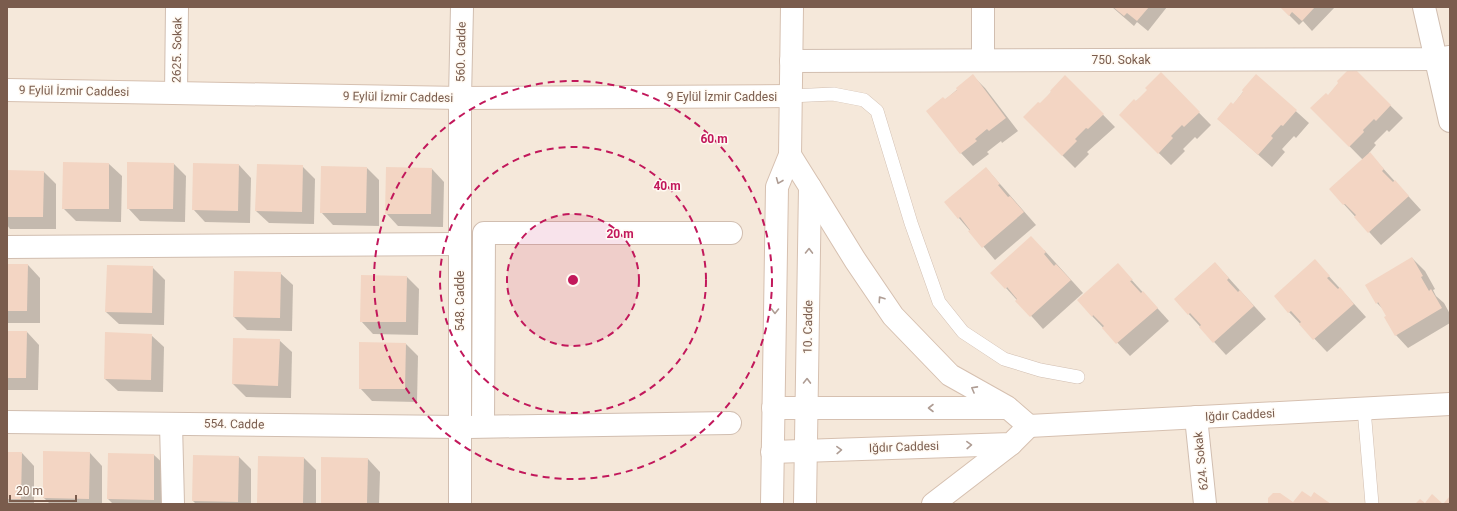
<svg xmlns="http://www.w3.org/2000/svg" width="1457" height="511" font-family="Roboto,sans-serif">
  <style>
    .residential { fill: #f5e8da }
    .shadow { fill: #0003 }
    .building { fill: #f3d5c3 }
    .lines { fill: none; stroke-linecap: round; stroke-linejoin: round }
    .service-casing { stroke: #d1beb0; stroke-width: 14 }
    .minor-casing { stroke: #d1beb0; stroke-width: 24 }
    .tertiary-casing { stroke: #d1beb0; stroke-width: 24 }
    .secondary-casing { stroke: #d6c0b0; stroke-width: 24 }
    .service { stroke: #fff; stroke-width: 13 }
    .minor { stroke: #fff; stroke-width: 22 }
    .tertiary { stroke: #fff; stroke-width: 22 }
    .secondary { stroke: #fff; stroke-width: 22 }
    .oneway { stroke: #af9d94 }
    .ring { fill: none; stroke: #c2185b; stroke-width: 2; stroke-dasharray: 7 5 }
    .labels { text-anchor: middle; stroke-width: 3; stroke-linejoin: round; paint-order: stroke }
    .street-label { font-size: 12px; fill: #7a5c4d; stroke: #fffaf3 }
    .centre { fill: #c2185b; stroke: #fffaf3; stroke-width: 2 }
    .ring-label { font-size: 12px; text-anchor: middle; font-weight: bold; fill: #c2185b; stroke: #fffaf3; stroke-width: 3; stroke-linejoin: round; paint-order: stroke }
  </style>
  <rect width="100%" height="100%" fill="#fdf6ec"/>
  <rect class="residential" x="7" y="7" width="1443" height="497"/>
  <g class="shadow">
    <polygon points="1112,7 1167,7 1148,31 1137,22 1134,26"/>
    <polygon points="1281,7 1335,7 1312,31 1303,21 1299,25"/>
    <polygon points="1352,68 1403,118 1389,132 1387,130 1374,143 1376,145 1369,153 1421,210 1381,245 1330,189 1363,160 1312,108 1328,96"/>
    <polygon points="1161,74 1211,125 1197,139 1195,137 1183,149 1185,151 1171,165 1120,115 1149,90"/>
    <polygon points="1256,75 1309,123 1296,138 1294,136 1282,149 1285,152 1272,167 1218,119 1233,105"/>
    <polygon points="973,76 985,88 1018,131 1002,143 1001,141 987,152 989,154 973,166 961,153 945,100"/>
    <polygon points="1065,76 1115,127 1087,152 1089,154 1075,168 1024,117 1040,105"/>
    <polygon points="64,163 109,164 122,176 121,222 76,221 63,208"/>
    <polygon points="174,164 186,176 185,222 140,221 128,208"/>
    <polygon points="239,165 251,178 250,223 205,222 193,209"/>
    <polygon points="302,166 315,179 314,224 269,223 256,211"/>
    <polygon points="367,168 379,180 379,226 333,225 321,212"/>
    <polygon points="986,168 1036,225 995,260 946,203"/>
    <polygon points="432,169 444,182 443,227 398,226 386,213"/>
    <polygon points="7,171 44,172 56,184 56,229 10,229 7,225"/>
    <polygon points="1044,250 1083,293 1043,329 1006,288"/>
    <polygon points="1412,258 1425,271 1435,289 1433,290 1436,296 1444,303 1450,314 1450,323 1408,348 1396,335 1384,310 1377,303"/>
    <polygon points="1315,261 1366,317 1327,352 1289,312"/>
    <polygon points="1215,263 1266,319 1226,355 1175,299"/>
    <polygon points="7,265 28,265 40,278 40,323 7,323"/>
    <polygon points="1118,265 1169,321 1130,356 1092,316"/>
    <polygon points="152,267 165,280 164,325 119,324 106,312"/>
    <polygon points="280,273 293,285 292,331 247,330 234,317"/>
    <polygon points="407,277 419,289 418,335 373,334 361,321"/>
    <polygon points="7,332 27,332 39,345 38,390 7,390"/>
    <polygon points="151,335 164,347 163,392 118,391 105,379"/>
    <polygon points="279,340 292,352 291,398 246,397 233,384"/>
    <polygon points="406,344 418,356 417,402 372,401 360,388"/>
    <polygon points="7,453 22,453 34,466 34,504 7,504"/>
    <polygon points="90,453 102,466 102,504 50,504 44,498"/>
    <polygon points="154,455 167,467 166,504 113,504 108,499"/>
    <polygon points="194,456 239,457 251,469 251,504 196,504 193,501"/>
    <polygon points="304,458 316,470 316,504 260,504 258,502"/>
    <polygon points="368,459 380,472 379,504 322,504"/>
  </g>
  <g class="building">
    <polygon points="1113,7 1149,7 1137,21 1127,13 1124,16"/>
    <polygon points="1280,7 1315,7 1302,21 1292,12 1289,16"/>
    <polygon points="1352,66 1391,105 1376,121 1374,119 1363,130 1364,132 1349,147 1310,108 1326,93 1328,95 1338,83 1337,81"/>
    <polygon points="1161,72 1200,112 1184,127 1182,125 1171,136 1173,138 1158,154 1119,115 1134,99 1136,101 1147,90 1145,88"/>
    <polygon points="973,74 1006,118 989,131 987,129 975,139 977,141 960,154 926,111 943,97 945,99 957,90 956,88"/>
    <polygon points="1256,74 1297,110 1283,126 1281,125 1271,136 1273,138 1258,155 1217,119 1231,102 1233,104 1243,92 1242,90"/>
    <polygon points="1065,75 1104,114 1088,129 1086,128 1075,139 1077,141 1062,156 1023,117 1038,102 1040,103 1051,92 1050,91"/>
    <polygon points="1370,152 1384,169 1382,171 1393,182 1395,180 1409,196 1368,233 1354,217 1356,215 1345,204 1343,205 1329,189"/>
    <polygon points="63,162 109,163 109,209 62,209"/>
    <polygon points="127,162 174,163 173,209 127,209"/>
    <polygon points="193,163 239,164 238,211 192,210"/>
    <polygon points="257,164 303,165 302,212 255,211"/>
    <polygon points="321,166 367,167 366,213 320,213"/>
    <polygon points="386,167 432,168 431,214 385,214"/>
    <polygon points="986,167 1000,184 998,185 1008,197 1010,196 1024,212 982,248 968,231 970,230 960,217 958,219 944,202"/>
    <polygon points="7,170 44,171 43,217 7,217"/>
    <polygon points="1031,236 1046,252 1044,254 1054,266 1056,264 1071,280 1030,317 1015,301 1017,299 1007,287 1005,289 990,273"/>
    <polygon points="1412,257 1423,276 1421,277 1429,291 1431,289 1442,308 1395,336 1384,317 1386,316 1378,302 1376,304 1365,285"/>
    <polygon points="1315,259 1330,276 1327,278 1338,289 1340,287 1354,304 1313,340 1299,324 1301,322 1291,311 1288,313 1274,296"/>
    <polygon points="1215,262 1229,278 1227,280 1238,292 1240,290 1254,306 1213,343 1199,327 1201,325 1190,313 1188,315 1174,299"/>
    <polygon points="1118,263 1133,280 1130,281 1141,293 1143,291 1158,308 1116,344 1102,328 1104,326 1093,315 1092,317 1077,300"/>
    <polygon points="7,264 28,264 27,311 7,311"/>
    <polygon points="107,265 153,266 152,313 105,312"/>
    <polygon points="234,271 281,272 280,318 233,317"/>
    <polygon points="361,275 407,276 406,322 360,322"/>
    <polygon points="7,331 27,331 26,378 7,378"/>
    <polygon points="105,332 152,334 151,380 104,379"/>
    <polygon points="233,338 280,339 278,386 232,384"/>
    <polygon points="359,342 406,343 405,389 359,389"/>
    <polygon points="43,451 90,452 89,499 43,498"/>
    <polygon points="7,452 22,452 21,499 7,499"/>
    <polygon points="108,453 154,454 154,500 107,499"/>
    <polygon points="193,455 239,456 238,502 192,501"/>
    <polygon points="258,456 304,457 303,503 257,503"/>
    <polygon points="321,457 368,458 367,504 321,504"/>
    <polygon points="1302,491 1311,497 1314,492 1331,504 1268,504 1268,498 1273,493 1280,493 1293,502"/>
    <polygon points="1432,494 1443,504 1450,496 1450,504 1415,504 1420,499 1425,503"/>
  </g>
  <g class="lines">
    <defs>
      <g id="service">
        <polyline points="790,96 833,94 864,100 877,111 911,223 939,302 963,332 1004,359 1040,370 1078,377"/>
        <polyline points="1364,409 1372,504"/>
      </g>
      <g id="minor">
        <polyline points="983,7 983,60"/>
        <polyline points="1424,7 1450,121"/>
        <polyline points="791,61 1436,59 1450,57"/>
        <polyline points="176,93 177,7"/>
        <polyline points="7,247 460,244"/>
        <polyline points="1196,417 1205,504"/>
        <polyline points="171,424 173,504"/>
        <polyline points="483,426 484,233 731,233"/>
        <polyline points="469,427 730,423"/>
      </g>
      <g id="tertiary">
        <polyline points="7,422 460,427"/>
        <polyline points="460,504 460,98 462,7"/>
      </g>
      <g id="secondary">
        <polyline points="7,90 460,98 790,96"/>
        <polyline points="790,155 792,7"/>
        <polyline points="810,187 855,260 893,316 950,375 1007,407"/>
        <polyline points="1029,426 1450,404"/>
        <polyline points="772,452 1011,444 1029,426 1008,408 773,408"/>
        <polyline points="772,504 777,187 790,155 810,187 805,504"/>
        <polyline points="933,504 1011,444"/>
      </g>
    </defs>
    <use href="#service" class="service-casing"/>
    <use href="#minor" class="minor-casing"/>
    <use href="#tertiary" class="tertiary-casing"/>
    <use href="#secondary" class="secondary-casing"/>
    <use href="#service" class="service"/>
    <use href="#minor" class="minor"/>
    <use href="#tertiary" class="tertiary"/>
    <use href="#secondary" class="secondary"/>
  </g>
  <defs><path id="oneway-chevron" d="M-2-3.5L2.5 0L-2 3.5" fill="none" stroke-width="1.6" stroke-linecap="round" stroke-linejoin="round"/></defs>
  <g class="oneway">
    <use href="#oneway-chevron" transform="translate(779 181) rotate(112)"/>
    <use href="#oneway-chevron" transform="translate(809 251) rotate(-89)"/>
    <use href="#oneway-chevron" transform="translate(881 299) rotate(-124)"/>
    <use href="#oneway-chevron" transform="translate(775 311) rotate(91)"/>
    <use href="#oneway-chevron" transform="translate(807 381) rotate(-89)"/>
    <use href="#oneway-chevron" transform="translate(974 389) rotate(-151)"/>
    <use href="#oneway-chevron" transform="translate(931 408) rotate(-180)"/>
    <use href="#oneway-chevron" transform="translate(969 445) rotate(-2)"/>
    <use href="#oneway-chevron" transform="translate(839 450) rotate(-2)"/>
  </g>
  <circle cx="573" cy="280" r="66" fill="#c2185b" fill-opacity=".12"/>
  <g class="ring">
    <circle cx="573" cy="280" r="66"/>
    <circle cx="573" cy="280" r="133"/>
    <circle cx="573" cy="280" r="199"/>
  </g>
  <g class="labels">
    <g class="street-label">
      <text transform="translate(177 50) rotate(-89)" y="4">2625. Sokak</text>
      <text transform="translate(461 52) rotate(-89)" y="4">560. Cadde</text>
      <text x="1121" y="64">750. Sokak</text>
      <text transform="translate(74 91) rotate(1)" y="4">9 Eylül İzmir Caddesi</text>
      <text transform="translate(398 97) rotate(1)" y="4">9 Eylül İzmir Caddesi</text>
      <text x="722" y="101">9 Eylül İzmir Caddesi</text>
      <text transform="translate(460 301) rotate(-90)" y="4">548. Cadde</text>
      <text transform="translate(808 327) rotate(-89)" y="4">10. Cadde</text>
      <text transform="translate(1240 415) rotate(-3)" y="4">Iğdır Caddesi</text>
      <text transform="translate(234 424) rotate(1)" y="4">554. Cadde</text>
      <text transform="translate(904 447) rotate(-2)" y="4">Iğdır Caddesi</text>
      <text transform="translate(1201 461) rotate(-96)" y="4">624. Sokak</text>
    </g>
  </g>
  <circle cx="573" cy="280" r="6" class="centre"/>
  <g class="ring-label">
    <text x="714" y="143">60 m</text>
    <text x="667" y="190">40 m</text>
    <text x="620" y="238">20 m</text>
  </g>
  <rect width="1457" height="511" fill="none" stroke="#7a5c4d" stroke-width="16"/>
  <path d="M10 495v6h66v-6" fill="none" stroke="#7a5c4d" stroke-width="2"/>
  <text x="16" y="495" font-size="12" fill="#7a5c4d" stroke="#fffaf3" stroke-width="3" paint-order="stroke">20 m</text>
</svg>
